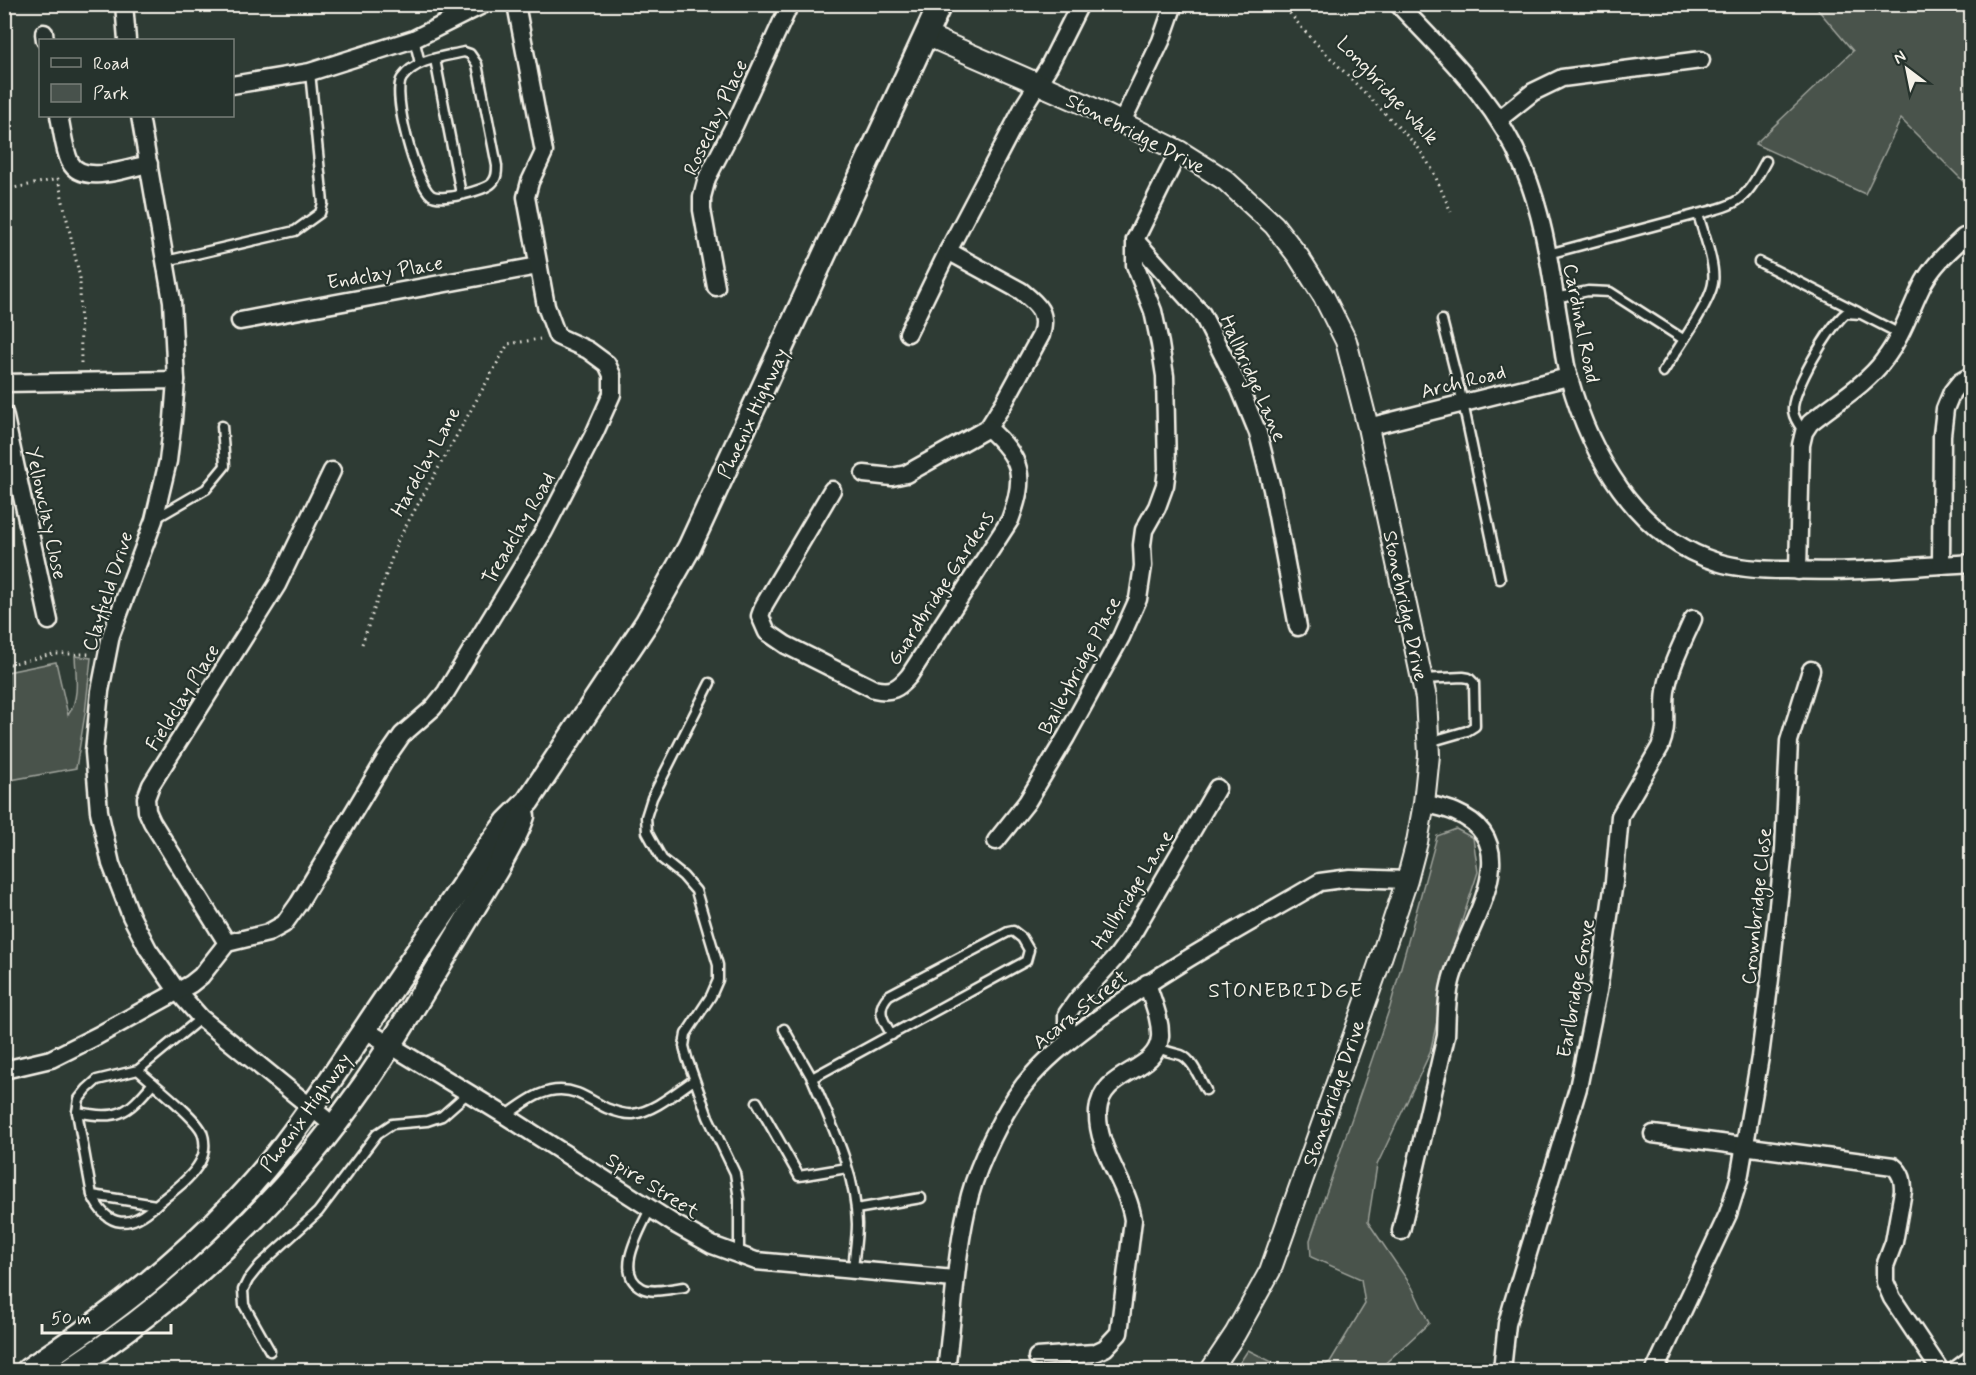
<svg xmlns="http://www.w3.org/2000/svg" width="1976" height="1375" font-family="Mynerve,sans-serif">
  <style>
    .green { fill: #48524c; stroke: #9ea29a; stroke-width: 1.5 }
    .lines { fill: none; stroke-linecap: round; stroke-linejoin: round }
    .service-casing { stroke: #f4f1e8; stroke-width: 13 }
    .minor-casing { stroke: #f4f1e8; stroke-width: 21 }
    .tertiary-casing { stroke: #f4f1e8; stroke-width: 24 }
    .secondary-casing { stroke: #f4f1e8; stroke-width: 27 }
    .path { stroke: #f4f1e8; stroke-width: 3; stroke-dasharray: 1.5 4.5; stroke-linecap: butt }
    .service { stroke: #26332d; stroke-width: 8 }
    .minor { stroke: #26332d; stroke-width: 16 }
    .tertiary { stroke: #26332d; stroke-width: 20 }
    .secondary { stroke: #26332d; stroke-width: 22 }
    .labels { text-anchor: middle; stroke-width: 4.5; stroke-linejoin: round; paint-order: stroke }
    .street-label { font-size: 20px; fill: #f4f1e8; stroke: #26332d }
    .neighbourhood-label { font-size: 21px; letter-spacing: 1.5px; fill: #f4f1e8; stroke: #26332d }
  </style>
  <rect width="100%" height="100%" fill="#2e3b34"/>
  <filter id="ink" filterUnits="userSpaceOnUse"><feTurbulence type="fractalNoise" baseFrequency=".0167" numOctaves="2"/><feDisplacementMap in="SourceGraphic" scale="12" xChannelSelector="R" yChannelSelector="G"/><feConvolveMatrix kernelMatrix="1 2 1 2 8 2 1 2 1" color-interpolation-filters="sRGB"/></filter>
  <g filter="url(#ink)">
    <g class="green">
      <polygon points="1814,5 1971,5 1971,189 1901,119 1865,194 1755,144 1853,51"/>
      <path d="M75,656L91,658L85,714L76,768L5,781V661L7,672L56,662L68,715C80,699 76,676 75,656Z"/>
      <polygon points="1456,829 1473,838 1478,872 1453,948 1430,1053 1377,1165 1368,1222 1412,1287 1429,1323 1378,1370 1316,1370 1330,1362 1365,1304 1361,1279 1311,1257 1310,1240 1390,1007 1437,836"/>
      <polygon points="1248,1350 1288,1370 1235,1370"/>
    </g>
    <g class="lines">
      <defs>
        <g id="service">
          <polyline points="414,39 420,63"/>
          <path d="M464,52L470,54L477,64L497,166C497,172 497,178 492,183C484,191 440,202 431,195C416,184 391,93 402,78C416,59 443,57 464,52Z"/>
          <polyline points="435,59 461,194"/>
          <path d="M1698,214C1741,204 1745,200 1766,161"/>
          <path d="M1548,254L1698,214C1703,233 1716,264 1713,283C1710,304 1675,352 1663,372"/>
          <polyline points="166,261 295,231 320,213 323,203 310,72"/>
          <polyline points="1759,262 1858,312"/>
          <polyline points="1555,298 1588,291 1610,292 1683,339"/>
          <polyline points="1442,320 1463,403 1500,579"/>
          <path d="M1804,432C1799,425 1794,419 1793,411C1791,392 1830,325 1846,313L1861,314L1900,334"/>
          <polyline points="156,518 206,489 225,466 222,426"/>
          <polyline points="1423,679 1463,677 1469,678 1474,683 1475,726 1467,731 1429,742"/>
          <polyline points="710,683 652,798 646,817 647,832 662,859 683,876 696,891 718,965 718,980 711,996 686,1034 684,1046 687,1058 708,1117 735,1173 739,1199 739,1255"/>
          <polyline points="784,1029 812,1078"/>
          <path d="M1158,1048C1165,1051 1173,1053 1181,1055C1193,1060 1200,1080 1206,1090"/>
          <path d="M138,1070C152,1083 196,1117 202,1132C206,1143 205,1156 197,1167C187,1182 170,1193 156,1205L92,1195L77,1112L79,1099L87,1089L97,1080L138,1070L201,1018"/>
          <polyline points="757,1102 799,1176 847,1168"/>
          <path d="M77,1112C119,1120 126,1115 153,1083"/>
          <path d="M506,1116C527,1100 549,1083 577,1093C587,1097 596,1103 606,1108C614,1111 624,1115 633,1114C655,1111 676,1092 694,1080"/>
          <path d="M92,1195C108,1230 131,1228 156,1205"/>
          <path d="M650,1209C641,1229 613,1273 642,1288C653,1294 673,1288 684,1287"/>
          <polyline points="856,1209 921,1198"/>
          <path d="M853,1270C854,1255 857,1239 857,1224C856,1172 831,1124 812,1078L1026,961L1029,950L1022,938L1013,931L1008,932L889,995C875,1009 883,1021 892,1035"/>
          <polyline points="270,1351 244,1305 243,1290 248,1280 260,1265 318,1212 377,1134 392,1124 427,1121 442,1116 468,1093"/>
        </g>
        <g id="minor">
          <polyline points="124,4 127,40"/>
          <path d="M1398,4C1447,56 1497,102 1524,169C1545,219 1551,275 1560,327C1563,344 1564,362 1569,378C1590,454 1636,537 1717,562C1739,569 1763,570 1786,570C1848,573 1910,567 1972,563"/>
          <polyline points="44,33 45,40"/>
          <polyline points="232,85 310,72 414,39 484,4"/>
          <path d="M59,116C62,128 64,150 70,162C82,186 128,168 149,164"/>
          <polyline points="140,116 172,301 176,380 173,419 168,461 154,520 111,635 100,691 94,752 99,811 111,864 131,916 148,949 178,992 201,1018 334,1126"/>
          <polyline points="1499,119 1533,92 1562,78 1701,60"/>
          <polyline points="1122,122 1161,41 1174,4"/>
          <polyline points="1135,240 1202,314 1240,389 1258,433 1272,489 1298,627"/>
          <polyline points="716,287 702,210 702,197 707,178 735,124 790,4"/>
          <polyline points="240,321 538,266"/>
          <polyline points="908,333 948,251"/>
          <polyline points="4,383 176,380"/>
          <polyline points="4,413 49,621"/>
          <polyline points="1368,427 1568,377"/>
          <path d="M864,474L892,477L906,474L988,428L1005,401L1041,335C1048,312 1037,304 1021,291L948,251L1025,104L1049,66L1080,4"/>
          <path d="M832,490L764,605L760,616L767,632L786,645L874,689C891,693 898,689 909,676L1010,520C1026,477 1023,459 988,428"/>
          <polyline points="1941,565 1942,435 1945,409 1952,392 1960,382 1972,375"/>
          <path d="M1798,571L1801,445L1804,432L1810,423C1833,404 1867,384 1884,360C1902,337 1911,307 1924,282C1934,264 1949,251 1964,237"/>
          <polyline points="996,841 1027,802 1066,737 1121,637 1138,599 1143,566 1142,545 1144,530 1157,507 1165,485 1167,469 1165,376 1160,344 1153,311 1135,265 1135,240 1179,151"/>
          <polyline points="227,943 152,822 147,811 146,798 151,785 277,585 332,471"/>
          <polyline points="364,1029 506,1116 673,1223 712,1245 756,1261 954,1279"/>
          <polyline points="1071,1039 1067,1025 1067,1014 1077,1000 1117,956 1130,938 1217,788"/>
          <polyline points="4,1070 51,1059 97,1036 191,984 201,976 227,943 268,933 284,924 299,903 386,758 402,735 433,708 446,692 544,531 595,432 612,394 612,375 607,364 588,350 557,336 546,306 526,197 530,182 544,152 516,4"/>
          <path d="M1653,1134L1893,1166C1902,1173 1903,1181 1903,1191L1894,1242L1885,1266V1282L1892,1298L1940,1370"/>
          <path d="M1401,1231L1446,1036C1447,1017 1446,999 1451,981C1464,928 1532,845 1455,812C1446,808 1434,806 1424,803"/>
          <path d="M1037,1357L1094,1353L1105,1348L1119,1333L1133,1220C1128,1183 1096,1150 1098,1111C1101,1069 1157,1074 1160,1037C1161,1019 1152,1000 1147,983"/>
          <path d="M946,1370C954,1312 955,1252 970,1195C979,1162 1003,1112 1024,1085C1043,1061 1067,1042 1091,1024C1155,975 1226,936 1296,896L1320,882L1350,878L1407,880"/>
          <path d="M1502,1370L1507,1324L1512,1306L1578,1088L1598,991L1614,882L1620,816L1660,747C1669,726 1663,712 1666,691C1670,666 1683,642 1693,619"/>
          <polyline points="1655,1370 1728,1214 1739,1179 1760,1057 1770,979 1784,850 1789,741 1811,670"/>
          <polyline points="1956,1370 1972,1358"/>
        </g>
        <polyline id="tertiary" points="926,35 1082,103 1179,151 1225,180 1274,225 1298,256 1324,297 1346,341 1368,427 1386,512 1426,698 1429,755 1424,803 1417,842 1407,880 1378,967 1270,1271 1235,1334 1211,1370"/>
        <g id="secondary">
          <path d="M28,1370C105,1319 174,1267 238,1199C287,1148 325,1087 365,1029C406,967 449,907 490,845L507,822L528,801L647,622L689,548L940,4"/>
          <path d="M69,1370C184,1295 285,1199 364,1085C392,1045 417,1001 443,959C461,929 479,899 497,869C506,852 517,835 523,816"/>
        </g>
      </defs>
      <use href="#service" class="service-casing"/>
      <use href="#minor" class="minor-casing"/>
      <use href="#tertiary" class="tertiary-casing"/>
      <use href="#secondary" class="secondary-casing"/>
      <g class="path">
        <polyline points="1282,4 1307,34 1417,146 1432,169 1451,212"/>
        <polyline points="4,190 58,179 80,278 81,364"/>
        <polyline points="362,644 398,540 508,344 540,339"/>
        <polyline points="4,663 11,664 53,654 92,654"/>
      </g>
      <use href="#service" class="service"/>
      <use href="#minor" class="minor"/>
      <use href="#tertiary" class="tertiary"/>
      <use href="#secondary" class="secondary"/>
    </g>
  </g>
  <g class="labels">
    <g class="street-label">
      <text transform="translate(1388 90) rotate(47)" y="7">Longbridge Walk</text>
      <text transform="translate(715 117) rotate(-65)" y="7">Roseclay Place</text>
      <text transform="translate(1136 133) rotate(27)" y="7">Stonebridge Drive</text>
      <text transform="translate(385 272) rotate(-10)" y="7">Endclay Place</text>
      <text transform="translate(1582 323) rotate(79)" y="7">Cardinal Road</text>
      <text transform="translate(1254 378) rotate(66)" y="7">Hallbridge Lane</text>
      <text transform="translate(1463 381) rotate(-14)" y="7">Arch Road</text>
      <text transform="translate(752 413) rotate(-65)" y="7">Phoenix Highway</text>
      <text transform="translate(425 461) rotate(-61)" y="7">Hardclay Lane</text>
      <text transform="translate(47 513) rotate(78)" y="7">Yellowclay Close</text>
      <text transform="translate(518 528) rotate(-60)" y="7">Treadclay Road</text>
      <text transform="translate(940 588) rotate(-57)" y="7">Guardbridge Gardens</text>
      <text transform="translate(107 591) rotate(-72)" y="7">Clayfield Drive</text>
      <text transform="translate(1406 606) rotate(78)" y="7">Stonebridge Drive</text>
      <text transform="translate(1079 665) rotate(-62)" y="7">Baileybridge Place</text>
      <text transform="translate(182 697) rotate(-58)" y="7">Fieldclay Place</text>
      <text transform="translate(1132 889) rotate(-58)" y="7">Hallbridge Lane</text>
      <text transform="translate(1756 906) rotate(-84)" y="7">Crownbridge Close</text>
      <text transform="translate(1575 988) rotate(-80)" y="7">Earlbridge Grove</text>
      <text transform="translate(1080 1009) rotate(-38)" y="7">Acara Street</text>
      <text transform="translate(1333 1093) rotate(-71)" y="7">Stonebridge Drive</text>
      <text transform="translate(305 1112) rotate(-54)" y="7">Phoenix Highway</text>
      <text transform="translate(653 1185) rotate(32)" y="7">Spire Street</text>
    </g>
    <g class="neighbourhood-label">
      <text x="1286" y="997">STONEBRIDGE</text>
    </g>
  </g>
  <rect width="1976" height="1375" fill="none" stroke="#26332d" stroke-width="24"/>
  <rect x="12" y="12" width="1952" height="1351" fill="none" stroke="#f4f1e8" stroke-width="2" filter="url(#ink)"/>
  <rect x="39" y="39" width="195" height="78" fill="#26332d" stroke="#787f78" stroke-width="1.5"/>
  <rect x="51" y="58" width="30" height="9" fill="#26332d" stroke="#787f78" stroke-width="1.5"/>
  <text x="93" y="69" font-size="18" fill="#f4f1e8">Road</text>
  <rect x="51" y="84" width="30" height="18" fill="#48524c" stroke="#787f78" stroke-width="1.5"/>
  <text x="93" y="99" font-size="18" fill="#f4f1e8">Park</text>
  <g transform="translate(1907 69) rotate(328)" stroke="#26332d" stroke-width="4.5" paint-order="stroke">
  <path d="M0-4.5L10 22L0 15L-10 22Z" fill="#f4f1e8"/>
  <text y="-9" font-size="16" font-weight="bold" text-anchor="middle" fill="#f4f1e8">N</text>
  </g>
  <path d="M42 1324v9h129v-9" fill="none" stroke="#f4f1e8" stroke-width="3"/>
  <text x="51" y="1324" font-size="18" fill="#f4f1e8" stroke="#26332d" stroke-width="4.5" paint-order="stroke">50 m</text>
</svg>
